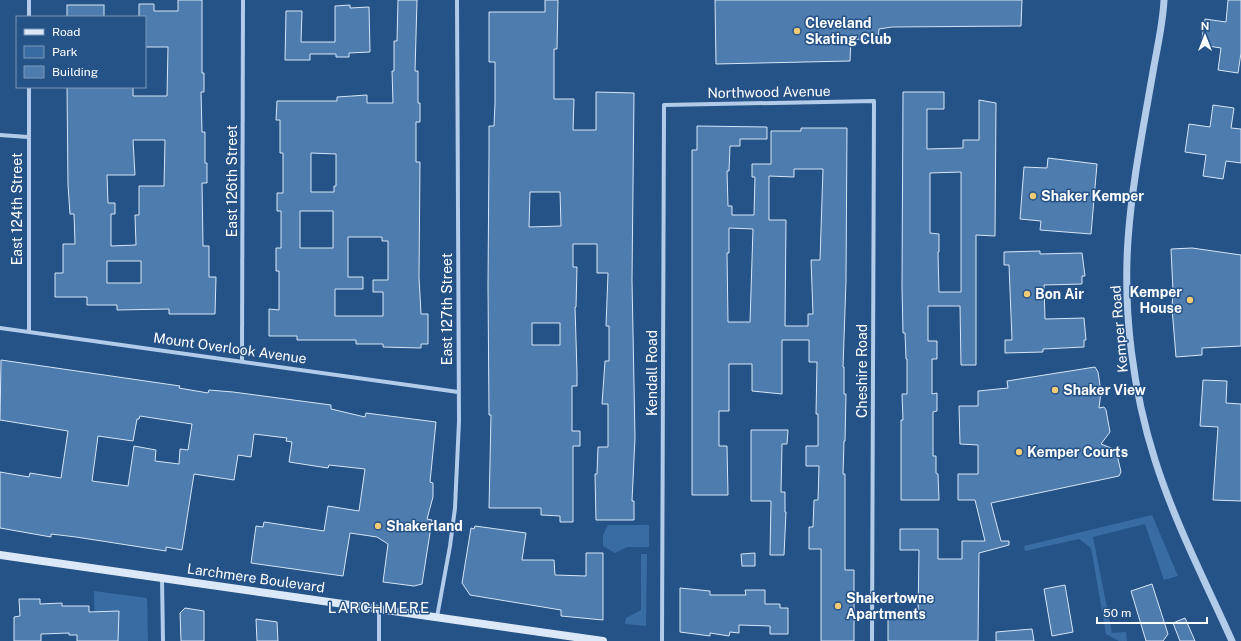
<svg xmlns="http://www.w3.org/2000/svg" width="1241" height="641" font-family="'Public Sans',sans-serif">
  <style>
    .green { fill: #3a6ca4 }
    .building { fill: #4e7caf; stroke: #d5e5f7; fill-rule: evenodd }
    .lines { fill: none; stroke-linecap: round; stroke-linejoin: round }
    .minor { stroke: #b1cbe9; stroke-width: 4 }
    .tertiary { stroke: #b1cbe9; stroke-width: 7 }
    .secondary { stroke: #dbe8f7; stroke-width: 8 }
    .poi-dot { fill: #f2cb75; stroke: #255287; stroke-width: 1.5 }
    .labels { text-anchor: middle; stroke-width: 3; stroke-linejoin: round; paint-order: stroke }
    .poi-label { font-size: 14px; font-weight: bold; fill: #fff; stroke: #255287; text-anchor: start }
    .street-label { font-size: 14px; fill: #fff; stroke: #255287 }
    .neighbourhood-label { font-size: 15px; letter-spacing: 1px; fill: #fff; stroke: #255287 }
  </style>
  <rect width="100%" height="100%" fill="#255287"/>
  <g class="green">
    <polygon points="1152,515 1178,576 1164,580 1145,524 1093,537 1112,633 1126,632 1127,641 1119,641 1106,634 1091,548 1079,539 1025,551 1024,546"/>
    <polygon points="608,525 649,525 649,547 627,547 615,553 603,546 603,535"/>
    <polygon points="641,554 647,554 646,626 625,624 626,618 641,610"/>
    <polygon points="94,591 147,598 148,641 95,641"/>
  </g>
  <g class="building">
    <path d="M178,0H202V73H204V92H201L202,132H205V163H207V183H202L203,246H209V277H216L215,314H169V309L117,310V305H87V297H55V273H63V244H75L74,214H70L68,185L67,87H133V96H167L168,47H145V17H139V4H154V11H178ZM133,140H165L164,186H139V215H135L136,245L111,246V214H115V203H108L107,175H135ZM107,261H141V283H107Z"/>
    <path d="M398,0H417L415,71H418V103H420V122H416V162H420L419,277L421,314H428V344H421V348L383,347V344H356V340H297V336H269V309L279,310V271H276V248H281V211H277V193H283V153H280V120H276L277,101H337V97L367,95V103H393L392,71H394V41H397ZM311,153L336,154V186H334V192H311ZM300,211H333V248H300ZM348,237H382V241H388V280H373V292H383V316H335V289H363V277H348Z"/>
    <path d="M545,0H558L557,49H554V99H574L573,130H596V92L634,93L632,280L635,438L632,501H634V520H596L595,474H597L598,447H608V404H602L605,361H609V326H606L608,273H597V244H573V267H577L576,307H575L577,372V386H572V431H580V446H573V522H560V516L541,515V508H489L491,415H489L488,286L489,152V126H494L495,103V62H489V12H545ZM530,192H560L561,226L529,227ZM532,323H560V345H532Z"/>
    <polygon points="715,0 1022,0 1021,26 892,27 879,29 878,40 851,39 850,61 716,64"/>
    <polygon points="1228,0 1241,0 1241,53 1238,73 1218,70 1221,48 1201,45 1205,19 1226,22"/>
    <rect x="67" y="5" width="37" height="12"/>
    <polygon points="350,5 350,8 369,7 370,52 349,53 349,57 336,57 336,54 310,54 310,60 285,60 286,11 302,11 301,42 335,42 335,6"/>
    <path d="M903,92H944V109H927V149L963,148V140H979V100L996,103L995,236L976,235V365H961L960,306H928V341H937V359H932V394L937,393V411L933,412V456H936V473L938,474L939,500H901V420H903L902,394H907V359H906L905,333H903L902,287ZM961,172V292H939L938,252H939V234L930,233V173Z"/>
    <polygon points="1213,105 1234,108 1231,128 1241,129 1241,163 1226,161 1223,179 1203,176 1206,155 1185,152 1189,124 1210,127"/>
    <path d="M697,126L767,127V139H740V146H730L729,171H727L728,206H732V215H754L755,177H752V164H771V131H801V128H847L846,281L843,367H844V394H846L845,441H844L843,474H845V570H854V641H821V549H809V527H813L814,500H818L819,466H806V446H818V414H816L817,362H809V340H782V394L752,391V364H729V411H719V446H727L728,495H692V150H697ZM794,169H823L820,260H811L813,314H808V326H785L786,220H769V176L794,177ZM729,228L753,229L750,322H728L727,253H729Z"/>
    <polygon points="1048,158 1097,164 1091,234 1040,230 1041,221 1020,219 1024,167 1047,168"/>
    <polygon points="1192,248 1241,255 1241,346 1202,348 1202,355 1176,357 1172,308 1173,292 1171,249"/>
    <polygon points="1040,251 1040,254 1082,253 1085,276 1082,276 1082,284 1044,285 1045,319 1084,318 1086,340 1084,340 1084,347 1043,349 1043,352 1005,353 1005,340 1012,340 1009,265 1004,265 1004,252"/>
    <path d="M1,360L180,386L179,388L208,393L209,390L233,392L331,405V409L365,417L366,413L436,422L430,482L433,483V497L427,519L432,520L422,584L414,586L383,582L388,544L377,537L350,533L343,576L251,563L256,526L263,527L264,522L324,531L328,506L359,511L365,469L329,465L328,468L289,462L292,442L286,441L287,438L254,434L251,457L238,455L234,480L194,474L182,550L166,547V551L76,537L51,534V537L0,528V472L29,477L30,473L61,478L68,431L0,420ZM140,416L192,424L188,450L180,449L179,464L155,461L156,450L134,446L128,486L92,481L98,436L133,441L137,419H139Z"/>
    <polygon points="1095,367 1098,372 1101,392 1099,408 1104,407 1106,410 1110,432 1101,444 1116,450 1121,472 1119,476 991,503 1001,541 1009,541 1009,545 979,553 978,641 888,641 888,618 918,618 919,550 900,550 900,529 938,529 938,559 962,559 962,541 985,541 975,500 958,500 958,474 978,474 978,445 960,444 959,406 978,406 978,391 1008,388 1007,381"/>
    <polygon points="1203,380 1227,381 1226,403 1241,404 1241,501 1213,500 1218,427 1200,426"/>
    <polygon points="751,430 788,430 787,444 782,444 781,492 785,492 785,512 786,512 784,555 770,555 771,501 751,501"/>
    <polygon points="475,526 526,533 522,560 554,560 555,575 586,576 586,553 603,553 603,620 561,616 561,610 470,595 462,583 471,528 474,529"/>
    <polygon points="755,553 755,566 742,566 741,554"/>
    <polygon points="1152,584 1168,634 1163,641 1146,641 1131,591"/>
    <polygon points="1065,585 1073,632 1052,636 1044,589"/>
    <polygon points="680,588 710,591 710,595 746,595 745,590 765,590 765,604 780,604 780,608 788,608 788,634 770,634 770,626 739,625 739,633 730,632 729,636 710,633 710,636 680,632"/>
    <polygon points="19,599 40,599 40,604 62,603 62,606 89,606 89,612 119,611 118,641 77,641 77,635 69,635 69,633 41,634 41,641 14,641 14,617 20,616"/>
    <polygon points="185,608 204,611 204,641 181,641 180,613"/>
    <polygon points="1185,618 1195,641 1180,641 1173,623"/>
    <polygon points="256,619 277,622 278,641 257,641"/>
    <polygon points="1032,629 1034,641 996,641 996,632"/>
  </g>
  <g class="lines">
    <g class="minor">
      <polyline points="29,17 29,0"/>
      <polyline points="0,135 28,137"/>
      <polyline points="0,328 458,392"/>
      <polyline points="29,331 29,87"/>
      <polyline points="242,361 243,0"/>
      <polyline points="162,578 163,641"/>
      <polyline points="379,609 379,641"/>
      <polyline points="437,617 450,546 455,508 459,421 457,0"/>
      <polyline points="662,641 664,105 874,101 872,641"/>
    </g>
    <path class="tertiary" d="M1164,0C1163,22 1158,44 1154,66C1144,124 1132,182 1128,240C1123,313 1133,391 1155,460C1175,523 1205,581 1232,641"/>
    <polyline class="secondary" points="0,555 603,641"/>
  </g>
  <g class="poi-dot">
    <circle cx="797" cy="31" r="4"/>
    <circle cx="1033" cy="196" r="4"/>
    <circle cx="1027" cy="294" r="4"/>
    <circle cx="1190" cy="300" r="4"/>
    <circle cx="1055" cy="390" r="4"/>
    <circle cx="1019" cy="452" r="4"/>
    <circle cx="378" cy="526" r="4"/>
    <circle cx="838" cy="606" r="4"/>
  </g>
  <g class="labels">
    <g class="poi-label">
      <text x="805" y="28">Cleveland<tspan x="805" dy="16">Skating Club</tspan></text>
      <text x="1041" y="201">Shaker Kemper</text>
      <text x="1182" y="297" text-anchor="end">Kemper<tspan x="1182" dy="16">House</tspan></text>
      <text x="1035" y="299">Bon Air</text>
      <text x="1063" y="395">Shaker View</text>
      <text x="1027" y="457">Kemper Courts</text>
      <text x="386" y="531">Shakerland</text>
      <text x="846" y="603">Shakertowne<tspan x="846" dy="16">Apartments</tspan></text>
    </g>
    <g class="street-label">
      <text transform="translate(769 92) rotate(-1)" y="5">Northwood Avenue</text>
      <text transform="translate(232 181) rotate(-90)" y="5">East 126th Street</text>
      <text transform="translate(17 209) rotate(-90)" y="5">East 124th Street</text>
      <text transform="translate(447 309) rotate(-90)" y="5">East 127th Street</text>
      <text transform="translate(1119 329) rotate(-95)" y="5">Kemper Road</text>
      <text transform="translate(230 348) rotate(8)" y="5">Mount Overlook Avenue</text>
      <text transform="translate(862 371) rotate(-90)" y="5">Cheshire Road</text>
      <text transform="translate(652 373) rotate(-90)" y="5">Kendall Road</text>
      <text transform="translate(256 578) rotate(8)" y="5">Larchmere Boulevard</text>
    </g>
    <g class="neighbourhood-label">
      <text x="379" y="613">LARCHMERE</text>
    </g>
  </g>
  <rect x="16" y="16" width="130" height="72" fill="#255287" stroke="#7c97b7"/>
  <rect x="24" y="29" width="20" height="6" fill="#dbe8f7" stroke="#7c97b7"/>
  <text x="52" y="36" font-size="12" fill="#ffffff">Road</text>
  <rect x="24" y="46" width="20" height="12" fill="#3a6ca4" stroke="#7c97b7"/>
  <text x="52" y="56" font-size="12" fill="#ffffff">Park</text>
  <rect x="24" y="66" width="20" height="12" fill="#4e7caf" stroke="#7c97b7"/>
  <text x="52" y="76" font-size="12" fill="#ffffff">Building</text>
  <g transform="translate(1205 36)" stroke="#255287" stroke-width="3" paint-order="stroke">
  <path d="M0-3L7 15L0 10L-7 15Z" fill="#ffffff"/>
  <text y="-6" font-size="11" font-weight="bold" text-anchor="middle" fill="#ffffff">N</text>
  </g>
  <path d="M1097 617v6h110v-6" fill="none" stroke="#ffffff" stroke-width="2"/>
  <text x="1103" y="617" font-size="12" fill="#ffffff" stroke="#255287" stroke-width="3" paint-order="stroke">50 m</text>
</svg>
